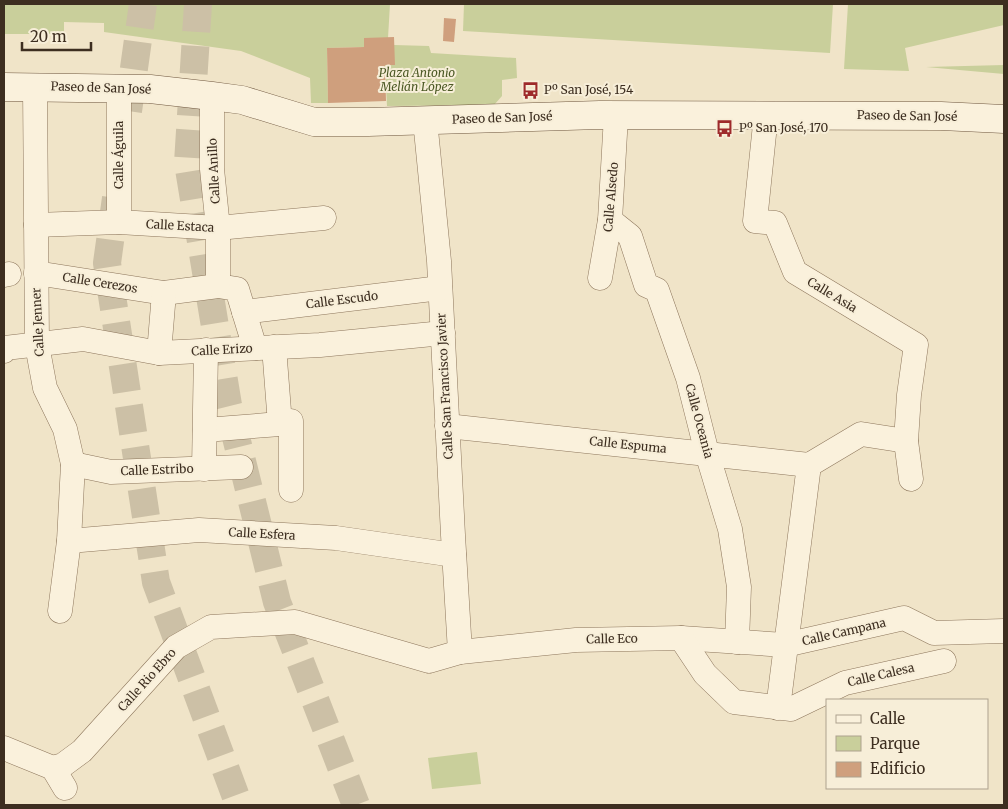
<svg xmlns="http://www.w3.org/2000/svg" width="1008" height="809" font-family="Merriweather,serif">
  <style>
    .green { fill: #c9cf9b }
    .building { fill: #cf9f7d }
    .lines { fill: none; stroke-linecap: round; stroke-linejoin: round }
    .highway-tunnel { stroke: #ccc0a6; stroke-width: 28; stroke-dasharray: 28 14; stroke-linecap: butt }
    .street-casing { stroke: #8d765c; stroke-width: 25 }
    .secondary-casing { stroke: #6f573f; stroke-width: 29 }
    .street { stroke: #faf1dc; stroke-width: 24 }
    .secondary { stroke: #faf1dc; stroke-width: 28 }
    .labels { text-anchor: middle; stroke-width: 4; stroke-linejoin: round; paint-order: stroke }
    .park-label { font-size: 12px; font-style: italic; fill: #4d5a26; stroke: #f7eed8 }
    .street-label { font-size: 12px; fill: #3d2e20; stroke: #f7eed8 }
    .poi-label { font-size: 12px; fill: #3d2e20; stroke: #f7eed8; text-anchor: start }
  </style>
  <rect width="100%" height="100%" fill="#f0e4c8"/>
  <g class="green">
    <polygon points="4,4 390,4 388,38 364,38 364,47 327,48 328,103 311,103 310,78 241,51 104,32 104,23 64,22 64,34 4,34"/>
    <polygon points="464,4 833,4 830,53 463,31"/>
    <polygon points="848,4 1004,4 1004,25 905,48 909,71 844,69"/>
    <polygon points="394,45 429,46 431,53 516,58 517,78 502,80 502,96 494,105 387,106 385,65 394,65"/>
    <polygon points="1004,65 1004,74 926,67"/>
    <polygon points="477,752 481,784 432,789 428,758"/>
  </g>
  <g class="building">
    <polygon points="444,18 456,19 454,42 443,41"/>
    <polygon points="394,37 395,65 385,65 386,101 328,103 327,48 364,47 364,38"/>
  </g>
  <g class="lines">
    <g class="highway-tunnel">
      <polyline points="198,4 188,163 228,405 277,602 356,805"/>
      <polyline points="128,111 143,4"/>
      <polyline points="116,198 107,263 156,582 239,805"/>
    </g>
    <defs>
      <g id="street">
        <polyline points="35,87 37,345 45,388 65,429 73,464 69,541 60,611"/>
        <polyline points="119,89 119,222"/>
        <polyline points="212,96 212,169 218,228 218,286 237,289 255,348"/>
        <polyline points="766,115 755,221 775,223 795,272 916,345 909,395 906,441 911,479"/>
        <polyline points="425,120 439,261 453,535 460,652"/>
        <polyline points="610,220 630,236 646,285 657,290 688,378 707,453 730,529 739,587 737,642"/>
        <polyline points="36,225 119,222 218,228 324,218"/>
        <polyline points="36,273 164,293 218,286"/>
        <polyline points="4,275 9,274"/>
        <polyline points="600,278 610,220 616,116"/>
        <polyline points="244,312 440,288"/>
        <polyline points="274,347 280,424 291,421 291,490"/>
        <polyline points="4,351 5,348 83,339 159,353 320,345 443,333"/>
        <polyline points="159,353 164,293"/>
        <polyline points="447,426 809,465"/>
        <polyline points="205,430 280,424"/>
        <polyline points="73,464 111,472 241,467"/>
        <polyline points="204,469 206,350"/>
        <polyline points="69,541 199,530 336,538 454,555"/>
        <polyline points="681,638 785,645 904,618 934,633 1004,631"/>
        <polyline points="778,708 809,465 861,434 906,441"/>
        <polyline points="4,748 53,768 65,788"/>
        <polyline points="53,768 63,765 82,751 176,647 211,627 295,622 429,661 460,652 576,640 681,638 705,674 734,702 791,709 845,683 944,661"/>
      </g>
      <polyline id="secondary" points="4,87 150,89 212,96 242,100 314,122 368,122 600,115 941,116 1004,119"/>
    </defs>
    <use href="#street" class="street-casing"/>
    <use href="#secondary" class="secondary-casing"/>
    <use href="#street" class="street"/>
    <use href="#secondary" class="secondary"/>
  </g>
  <defs>
    <symbol id="bus-bare" viewBox="-9 -9 18 18"><path d="M-5-6H5V4H4V6H2V4H-2V6H-4V4H-5ZM-3.5-4V0h7V-4ZM-3.5 1.2v1.5H-2V1.2ZM2 1.2v1.5H3.5V1.2Z" fill="#9e2a2b" stroke="#f7eed8" stroke-width="2.5" paint-order="stroke"/></symbol>
  </defs>
  <g fill-rule="evenodd">
    <use href="#bus-bare" x="518" y="78" width="25" height="25"/>
    <use href="#bus-bare" x="712" y="116" width="25" height="25"/>
  </g>
  <g class="labels">
    <g class="park-label">
      <text x="417" y="77">Plaza Antonio<tspan x="417" dy="14">Melián López</tspan></text>
    </g>
    <g class="street-label">
      <text transform="translate(101 88) rotate(2)" y="4">Paseo de San José</text>
      <text transform="translate(907 116) rotate(1)" y="4">Paseo de San José</text>
      <text transform="translate(502 118) rotate(-2)" y="4">Paseo de San José</text>
      <text transform="translate(119 155) rotate(-90)" y="4">Calle Águila</text>
      <text transform="translate(214 171) rotate(-93)" y="4">Calle Anillo</text>
      <text transform="translate(611 197) rotate(-85)" y="4">Calle Alsedo</text>
      <text transform="translate(180 226) rotate(3)" y="4">Calle Estaca</text>
      <text transform="translate(100 283) rotate(9)" y="4">Calle Cerezos</text>
      <text transform="translate(832 295) rotate(31)" y="4">Calle Asia</text>
      <text transform="translate(342 300) rotate(-7)" y="4">Calle Escudo</text>
      <text transform="translate(38 322) rotate(-93)" y="4">Calle Jenner</text>
      <text transform="translate(222 350) rotate(-3)" y="4">Calle Erizo</text>
      <text transform="translate(445 386) rotate(-93)" y="4">Calle San Francisco Javier</text>
      <text transform="translate(699 421) rotate(75)" y="4">Calle Oceania</text>
      <text transform="translate(628 445) rotate(6)" y="4">Calle Espuma</text>
      <text transform="translate(157 470) rotate(-2)" y="4">Calle Estribo</text>
      <text transform="translate(262 534) rotate(3)" y="4">Calle Esfera</text>
      <text transform="translate(844 632) rotate(-13)" y="4">Calle Campana</text>
      <text transform="translate(612 639) rotate(-1)" y="4">Calle Eco</text>
      <text transform="translate(881 675) rotate(-13)" y="4">Calle Calesa</text>
      <text transform="translate(147 680) rotate(-48)" y="4">Calle Rio Ebro</text>
    </g>
    <g class="poi-label">
      <text x="544" y="94">Pº San José, 154</text>
      <text x="739" y="132">Pº San José, 170</text>
    </g>
  </g>
  <rect width="1008" height="809" fill="none" stroke="#3d2e20" stroke-width="10"/>
  <rect x="826" y="699" width="162" height="90" fill="#f7eed8" stroke="#ada18e"/>
  <rect x="836" y="715" width="25" height="8" fill="#faf1dc" stroke="#ada18e"/>
  <text x="870" y="724" font-size="15" fill="#3d2e20">Calle</text>
  <rect x="836" y="736" width="25" height="15" fill="#c9cf9b" stroke="#ada18e"/>
  <text x="870" y="749" font-size="15" fill="#3d2e20">Parque</text>
  <rect x="836" y="762" width="25" height="15" fill="#cf9f7d" stroke="#ada18e"/>
  <text x="870" y="774" font-size="15" fill="#3d2e20">Edificio</text>
  <path d="M22 42v8h69v-8" fill="none" stroke="#3d2e20" stroke-width="2.5"/>
  <text x="30" y="42" font-size="15" fill="#3d2e20" stroke="#f7eed8" stroke-width="4" paint-order="stroke">20 m</text>
</svg>
